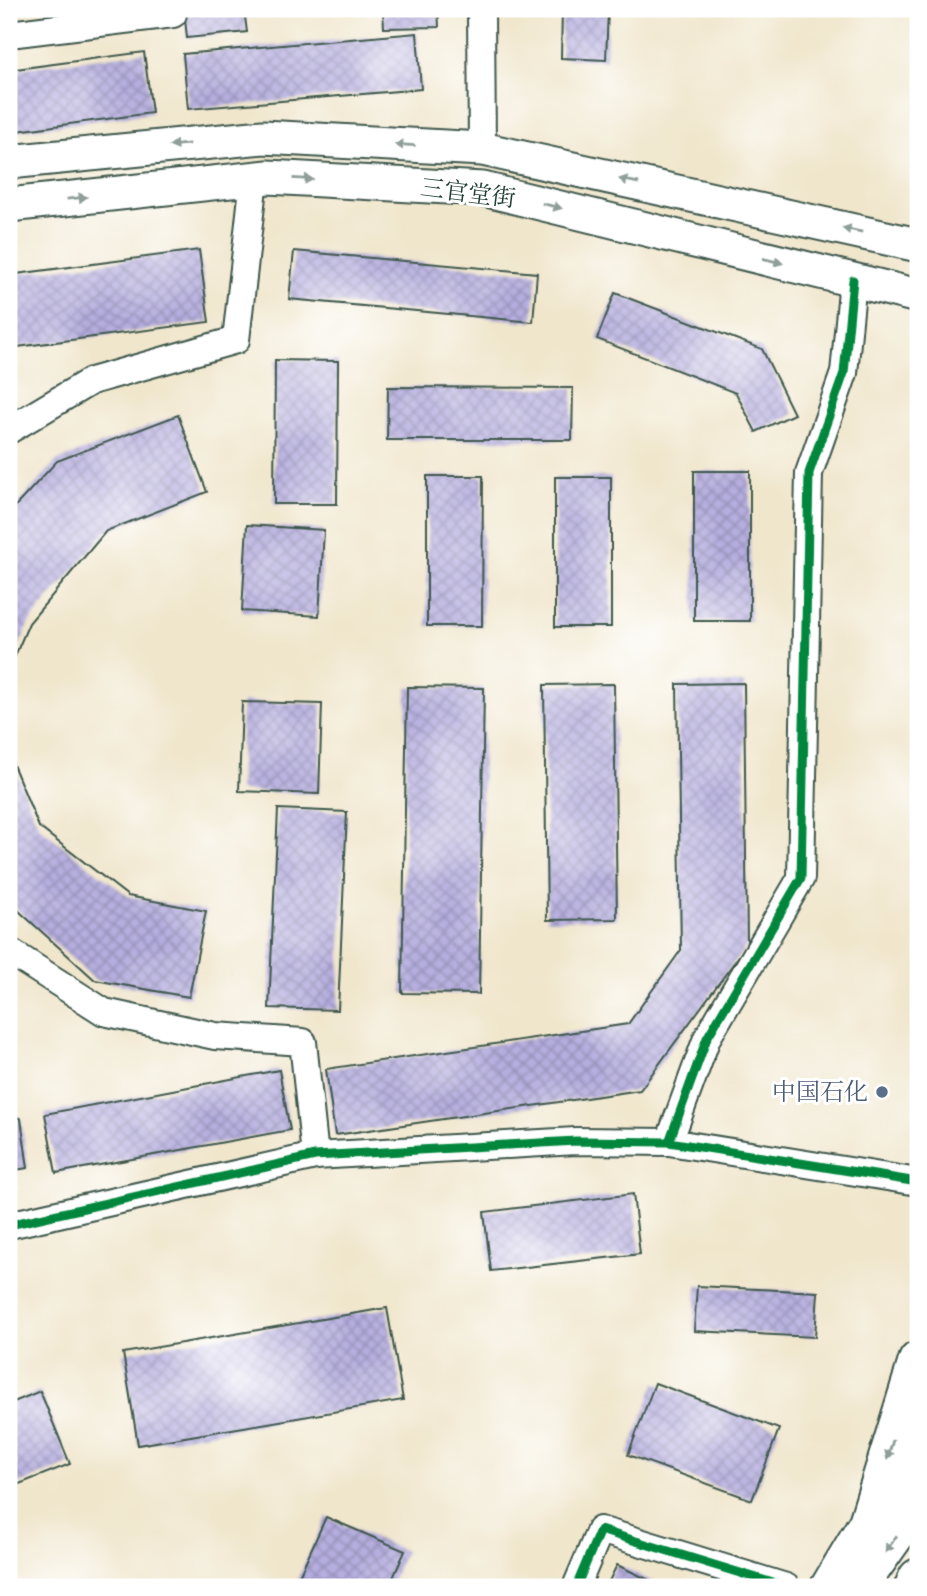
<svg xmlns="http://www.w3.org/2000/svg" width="927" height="1596" font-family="'IM FELL Double Pica','Noto Serif SC',serif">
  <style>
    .building { fill: url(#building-cross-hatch) }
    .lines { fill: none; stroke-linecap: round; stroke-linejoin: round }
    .minor-casing { stroke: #3e564b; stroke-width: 30 }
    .major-casing { stroke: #3e564b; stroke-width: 37 }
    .highway-casing { stroke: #3e564b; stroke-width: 42 }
    .minor { stroke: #fff; stroke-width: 26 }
    .major { stroke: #fff; stroke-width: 33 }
    .highway { stroke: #fff; stroke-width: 38 }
    .cycleway-casing { stroke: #fff; stroke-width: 13 }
    .cycleway { stroke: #00873e; stroke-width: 9 }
    .oneway { fill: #8f9e9a }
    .service-dot { fill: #5c6f8a; stroke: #fff; stroke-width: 2.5 }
    .labels { text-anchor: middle; stroke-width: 6; stroke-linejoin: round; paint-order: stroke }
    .street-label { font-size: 24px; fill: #1f3d34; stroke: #fff }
    .service-label { font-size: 24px; fill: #4e5e75; stroke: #fff; text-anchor: end }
  </style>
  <defs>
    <pattern id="building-cross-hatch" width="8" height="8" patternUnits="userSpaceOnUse" patternTransform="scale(1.75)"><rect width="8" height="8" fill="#b6aedf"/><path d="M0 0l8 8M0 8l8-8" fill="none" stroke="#938fb6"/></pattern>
  </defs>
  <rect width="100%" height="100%" fill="#fff"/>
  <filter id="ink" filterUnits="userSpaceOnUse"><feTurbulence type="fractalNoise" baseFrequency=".0143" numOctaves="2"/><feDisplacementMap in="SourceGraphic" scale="14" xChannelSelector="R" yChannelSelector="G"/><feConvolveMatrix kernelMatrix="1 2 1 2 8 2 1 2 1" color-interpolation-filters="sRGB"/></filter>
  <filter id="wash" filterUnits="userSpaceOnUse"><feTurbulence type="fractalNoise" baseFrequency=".00686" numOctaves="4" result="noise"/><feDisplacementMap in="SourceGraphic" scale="28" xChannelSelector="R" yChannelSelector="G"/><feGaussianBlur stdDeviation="1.57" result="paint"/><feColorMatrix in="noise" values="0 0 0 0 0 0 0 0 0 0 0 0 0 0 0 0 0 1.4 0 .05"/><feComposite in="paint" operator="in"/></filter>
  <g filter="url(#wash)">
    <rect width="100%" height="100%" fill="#f0e6cc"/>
    <g id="blocks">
      <g class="building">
        <polygon points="184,9 244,9 247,32 187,38"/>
        <polygon points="383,9 438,9 439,27 384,28"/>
        <polygon points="562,9 608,9 606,60 561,58"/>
        <polygon points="417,33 421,89 188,109 183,54"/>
        <polygon points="144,52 152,113 9,132 9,70"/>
        <polygon points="199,250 209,322 9,348 9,275"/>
        <polygon points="294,251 537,273 533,322 289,299"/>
        <polygon points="615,293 762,349 794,414 756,432 736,393 597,339"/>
        <polygon points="275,360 338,361 337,504 274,504"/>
        <polygon points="388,387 573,388 572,440 387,440"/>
        <polygon points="178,415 207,492 106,531 29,623 9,670 9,513 57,461"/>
        <rect x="694" y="471" width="56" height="150"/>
        <polygon points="427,476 483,476 482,626 427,626"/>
        <rect x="555" y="477" width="56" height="150"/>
        <polygon points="247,525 324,530 319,616 242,611"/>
        <polygon points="744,683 747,945 640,1090 335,1135 326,1069 628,1024 681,950 677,684"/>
        <polygon points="614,684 617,919 547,920 544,685"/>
        <polygon points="407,687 484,688 479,994 402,993"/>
        <polygon points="242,702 322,704 319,794 239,791"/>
        <polygon points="9,755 39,827 128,896 206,911 189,997 95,980 9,902"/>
        <polygon points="278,809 347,812 338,1010 269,1008"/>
        <polygon points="279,1070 290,1130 56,1173 45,1114"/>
        <polygon points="9,1113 21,1119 28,1168 9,1171"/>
        <polygon points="633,1194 640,1254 491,1271 484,1212"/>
        <polygon points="697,1286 818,1292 815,1337 694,1331"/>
        <polygon points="387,1308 403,1400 138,1445 123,1353"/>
        <polygon points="655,1383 779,1429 752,1500 628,1455"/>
        <polygon points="40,1391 70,1464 9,1488 9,1404"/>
        <polygon points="326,1517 405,1551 389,1587 294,1587"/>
        <polygon points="617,1565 664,1587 606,1587"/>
      </g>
    </g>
  </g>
  <g filter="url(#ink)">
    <use href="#blocks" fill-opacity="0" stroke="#3e564b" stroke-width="2"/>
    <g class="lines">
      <defs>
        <g id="minor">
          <polyline points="481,9 482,149"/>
          <polyline points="9,34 173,14 172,9"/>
          <polyline points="9,430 91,381 236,340 254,178"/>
          <polyline points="9,951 104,1012 215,1036 303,1042 315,1156"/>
          <polyline points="669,1142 707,1038 801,878 809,473 844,373 853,280"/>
          <polyline points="9,1225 315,1156 576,1141 669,1142 918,1182"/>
          <polyline points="576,1587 600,1530 786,1587"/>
        </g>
        <g id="major">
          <polyline points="9,162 263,137 482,149 918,245"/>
          <polyline points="9,205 268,177 483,189 918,296"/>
          <polyline points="861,1587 902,1529 918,1457"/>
        </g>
        <g id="highway">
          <polyline points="830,1587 868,1523 918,1361"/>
          <polyline points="914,1587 918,1578"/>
        </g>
      </defs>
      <use href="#minor" class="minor-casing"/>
      <use href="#major" class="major-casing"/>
      <use href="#highway" class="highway-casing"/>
      <use href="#minor" class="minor"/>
      <use href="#major" class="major"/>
      <use href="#highway" class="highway"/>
      <defs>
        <g id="cycleway">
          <polyline points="669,1142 707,1038 801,878 809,473 844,373 853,280"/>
          <polyline points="9,1225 315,1156 576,1141 669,1142 918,1182"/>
          <polyline points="576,1587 600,1530 786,1587"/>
        </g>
      </defs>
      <use href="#cycleway" class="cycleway-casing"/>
      <use href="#cycleway" class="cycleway"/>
    </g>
    <defs><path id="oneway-solid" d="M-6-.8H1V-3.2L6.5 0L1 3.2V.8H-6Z" transform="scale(1.75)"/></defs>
    <g class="oneway">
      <use href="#oneway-solid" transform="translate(179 145) rotate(174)"/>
      <use href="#oneway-solid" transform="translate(405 145) rotate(-177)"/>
      <use href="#oneway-solid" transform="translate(303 179) rotate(3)"/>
      <use href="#oneway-solid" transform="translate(629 181) rotate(-168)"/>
      <use href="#oneway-solid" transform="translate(77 198) rotate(-6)"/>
      <use href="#oneway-solid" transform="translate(552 206) rotate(14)"/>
      <use href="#oneway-solid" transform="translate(852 230) rotate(-168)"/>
      <use href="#oneway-solid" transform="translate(773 261) rotate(14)"/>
      <use href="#oneway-solid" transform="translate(890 1450) rotate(107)"/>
      <use href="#oneway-solid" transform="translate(891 1544) rotate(124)"/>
    </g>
  </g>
  <circle class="service-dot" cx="882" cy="1092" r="7"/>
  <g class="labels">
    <g class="street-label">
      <text transform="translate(468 193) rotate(7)" y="8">三官堂街</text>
    </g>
    <g class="service-label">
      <text x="868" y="1100">中国石化</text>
    </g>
  </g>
  <rect width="927" height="1596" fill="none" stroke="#fff" stroke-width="35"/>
</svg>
